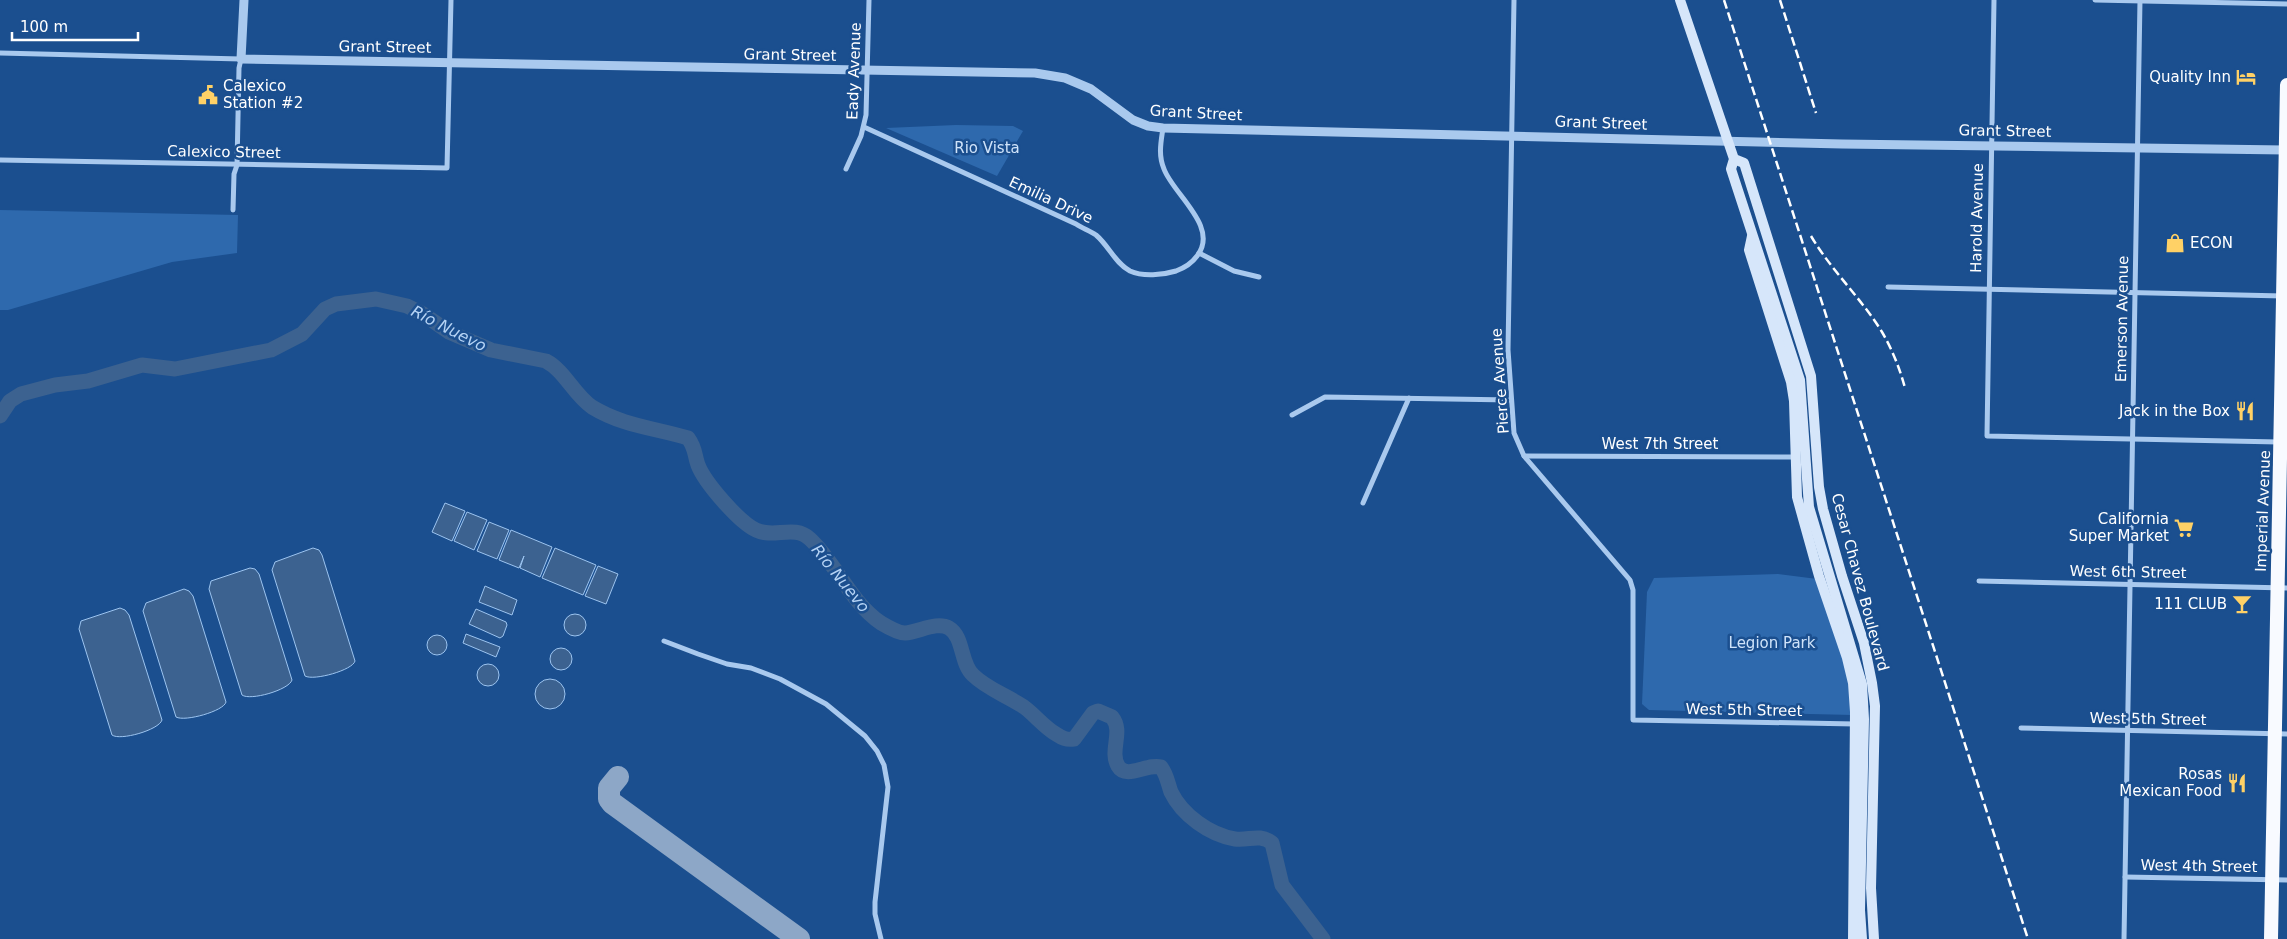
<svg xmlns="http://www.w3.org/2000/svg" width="2287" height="939" font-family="'DejaVu Sans',sans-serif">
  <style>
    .green { fill: #2e69ad }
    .water { fill: #3c6290; stroke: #9cc4f0 }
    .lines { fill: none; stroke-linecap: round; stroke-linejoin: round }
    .river { stroke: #3c6290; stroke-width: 15 }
    .taxiway { stroke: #8da7c7; stroke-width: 22 }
    .minor { stroke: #a9c9ee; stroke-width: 5 }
    .tertiary { stroke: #a9c9ee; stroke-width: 9 }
    .secondary { stroke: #d6e6fa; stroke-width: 10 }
    .trunk { stroke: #f8faff; stroke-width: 14 }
    .rail { stroke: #fff; stroke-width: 2.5; stroke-dasharray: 9 4; stroke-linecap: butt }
    .labels { text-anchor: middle; stroke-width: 5; stroke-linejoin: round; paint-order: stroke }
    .street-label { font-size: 15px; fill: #fff; stroke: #1b4f8f }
    .poi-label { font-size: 15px; fill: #fff; stroke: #1b4f8f; text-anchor: end }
    .park-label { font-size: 15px; fill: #cfe3fa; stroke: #1b4f8f }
    .water-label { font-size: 16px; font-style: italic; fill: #b5d3f5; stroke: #1b4f8f }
  </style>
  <rect width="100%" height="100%" fill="#1b4f8f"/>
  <g class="green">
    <polygon points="956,125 1013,126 1023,131 997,176 886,128"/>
    <polygon points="0,210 238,215 237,253 172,262 8,310 0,310"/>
    <polygon points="1778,574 1825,580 1852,660 1853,715 1649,710 1642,704 1647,592 1654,578"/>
  </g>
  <g class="water">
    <polygon points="445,503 465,511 452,541 432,532"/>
    <polygon points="467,512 487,520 474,550 454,541"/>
    <polygon points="489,522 509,530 497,559 477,551"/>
    <polygon points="511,530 552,547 540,577 520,568 524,556 519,568 499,560"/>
    <path d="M313,548L319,550L322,555L355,661C353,670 314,681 305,676L272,570L275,562Z"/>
    <polygon points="555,548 596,565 583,595 542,578"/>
    <polygon points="598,566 618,574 606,604 585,596"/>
    <path d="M250,568L255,569L259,574L292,680C289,690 250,701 242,695L209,589L211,581Z"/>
    <polygon points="485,586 517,600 512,615 479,602"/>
    <path d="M184,589L189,591L193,596L226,702C224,711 185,722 176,717L143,611L146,603Z"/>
    <path d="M120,608L125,610L129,615L162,720C159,730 120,741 112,735L79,629L81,621Z"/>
    <polygon points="476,609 506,622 507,625 503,636 500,638 469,624"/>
    <circle cx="575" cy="625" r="11"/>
    <polygon points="466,634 500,647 496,657 463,643"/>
    <circle cx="437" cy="645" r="10"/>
    <circle cx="561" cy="659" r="11"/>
    <circle cx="488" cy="675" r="11"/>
    <circle cx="550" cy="694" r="15"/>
  </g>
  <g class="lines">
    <path class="river" d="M0,416L10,401L21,394L55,385L88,381L142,365L175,369L271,350L302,334L325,309L336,304L376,299L407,306L423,314L449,332L491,350L546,361C565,371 574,395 592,407C623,426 655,428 688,438C696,449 694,454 698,465C705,483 739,522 756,530C774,539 794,524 810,539C836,563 850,602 881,623C886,626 899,633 905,633C919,632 937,621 949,628C964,637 960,663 973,675C987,689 1008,696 1024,707C1035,715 1044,727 1056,734C1062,738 1066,740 1074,739L1093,713L1098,711L1112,717C1124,732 1109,750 1118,766C1126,780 1148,763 1161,767C1167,775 1168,784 1171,792C1182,815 1210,835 1235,839C1249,841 1259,833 1272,843L1282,885L1323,939"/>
    <polyline class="taxiway" points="618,777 609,788 609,799 612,803 799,939"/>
    <g class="minor">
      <polyline points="1514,0 1508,350 1514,433 1524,456 1630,580 1633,590 1633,720 1855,724"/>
      <polyline points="1994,0 1987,436 2279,442"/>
      <polyline points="2095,0 2287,4"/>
      <polyline points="0,53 241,59 239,68 237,165 234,174 233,210"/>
      <path d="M864,127L1076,224C1082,228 1090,231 1096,235C1109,246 1115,263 1130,271C1143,277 1163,275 1176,271C1184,268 1192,263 1197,256C1220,227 1173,194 1164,169C1158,155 1161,142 1163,128"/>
      <polyline points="0,160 447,168 451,0"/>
      <polyline points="846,169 861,136 866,115 869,0"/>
      <polyline points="1199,253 1234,271 1259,277"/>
      <polyline points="1888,287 2283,296"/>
      <polyline points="1292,415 1325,397 1511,400"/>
      <polyline points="1524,456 1796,457"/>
      <polyline points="1363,503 1409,398"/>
      <polyline points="1979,581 2287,588"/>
      <polyline points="664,641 698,654 727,664 751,668 780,679 826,704 865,736 877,751 884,765 888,787 875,902 875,914 881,939"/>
      <polyline points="2021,728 2287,734"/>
      <polyline points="2125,877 2287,880"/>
      <polyline points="2124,939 2140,0"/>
    </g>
    <polyline class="tertiary" points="244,0 241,59 1035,73 1065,78 1091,89 1133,120 1148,126 1163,128 1842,144 2285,150"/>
    <g class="secondary">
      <polyline points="1680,0 1734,159 1731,169 1800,380 1809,507 1862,684 1864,719 1860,910 1862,939"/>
      <polyline points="1734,159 1744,163 1811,376 1819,487 1823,509 1842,576 1864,643 1872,683 1875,706 1871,888 1874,939"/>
      <polyline points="1752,236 1749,250 1791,382 1794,401 1797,497 1819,576 1847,658 1853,683 1855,712 1853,939"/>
    </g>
    <polyline class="trunk" points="2271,939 2287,85"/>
    <g class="rail">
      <polyline points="1724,0 2028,939"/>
      <polyline points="1780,0 1816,113"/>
      <path d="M1811,236C1831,270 1861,298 1882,332C1892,349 1900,369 1905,388"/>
    </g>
  </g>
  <defs>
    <symbol id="hotel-bare" viewBox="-9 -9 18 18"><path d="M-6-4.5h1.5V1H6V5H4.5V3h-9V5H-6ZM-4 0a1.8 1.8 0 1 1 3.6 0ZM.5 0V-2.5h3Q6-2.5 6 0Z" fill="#ffd166" stroke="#1b4f8f" stroke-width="2.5" paint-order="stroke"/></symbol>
    <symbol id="civic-bare" viewBox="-9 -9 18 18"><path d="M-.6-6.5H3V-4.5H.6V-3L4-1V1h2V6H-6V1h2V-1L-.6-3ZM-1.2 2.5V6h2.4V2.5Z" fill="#ffd166" stroke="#1b4f8f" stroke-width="2.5" paint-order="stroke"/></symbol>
    <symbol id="shop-bare" viewBox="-9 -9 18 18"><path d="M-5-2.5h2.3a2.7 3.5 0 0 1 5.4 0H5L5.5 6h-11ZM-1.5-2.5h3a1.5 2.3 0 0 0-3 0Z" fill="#ffd166" stroke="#1b4f8f" stroke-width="2.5" paint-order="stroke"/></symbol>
    <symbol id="restaurant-bare" viewBox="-9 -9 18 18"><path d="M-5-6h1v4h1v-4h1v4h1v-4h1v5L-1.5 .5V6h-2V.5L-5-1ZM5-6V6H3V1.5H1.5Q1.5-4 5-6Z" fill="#ffd166" stroke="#1b4f8f" stroke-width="2.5" paint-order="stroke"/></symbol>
    <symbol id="supermarket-bare" viewBox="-9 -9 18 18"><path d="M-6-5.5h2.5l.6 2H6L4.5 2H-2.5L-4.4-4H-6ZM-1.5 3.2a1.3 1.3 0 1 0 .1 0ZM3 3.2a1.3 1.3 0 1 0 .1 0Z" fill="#ffd166" stroke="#1b4f8f" stroke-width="2.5" paint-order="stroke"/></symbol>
    <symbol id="bar-bare" viewBox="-9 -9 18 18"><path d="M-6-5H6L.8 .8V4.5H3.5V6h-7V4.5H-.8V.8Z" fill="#ffd166" stroke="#1b4f8f" stroke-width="2.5" paint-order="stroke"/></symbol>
  </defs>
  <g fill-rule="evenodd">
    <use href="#hotel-bare" x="2232" y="63" width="28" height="28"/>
    <use href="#civic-bare" x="194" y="81" width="28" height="28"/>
    <use href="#shop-bare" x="2161" y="229" width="28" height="28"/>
    <use href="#restaurant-bare" x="2231" y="397" width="28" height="28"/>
    <use href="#supermarket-bare" x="2170" y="514" width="28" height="28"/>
    <use href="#bar-bare" x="2228" y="590" width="28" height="28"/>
    <use href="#restaurant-bare" x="2223" y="769" width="28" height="28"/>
  </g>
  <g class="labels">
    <g class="street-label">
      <text transform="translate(385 47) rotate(1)" y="5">Grant Street</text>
      <text transform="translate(790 55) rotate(1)" y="5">Grant Street</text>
      <text transform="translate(854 71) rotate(-88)" y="5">Eady Avenue</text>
      <text transform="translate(1196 113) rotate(3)" y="5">Grant Street</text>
      <text transform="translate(1601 123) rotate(2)" y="5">Grant Street</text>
      <text transform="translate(2005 131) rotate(1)" y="5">Grant Street</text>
      <text transform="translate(224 152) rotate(1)" y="5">Calexico Street</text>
      <text transform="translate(1051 200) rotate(25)" y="5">Emilia Drive</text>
      <text transform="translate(1977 218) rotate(-89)" y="5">Harold Avenue</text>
      <text transform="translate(2122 319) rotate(-89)" y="5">Emerson Avenue</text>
      <text transform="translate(1500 381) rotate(-94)" y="5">Pierce Avenue</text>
      <text x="1660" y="449">West 7th Street</text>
      <text transform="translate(2263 511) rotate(-88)" y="5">Imperial Avenue</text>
      <text transform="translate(2128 572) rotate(1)" y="5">West 6th Street</text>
      <text transform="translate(1860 582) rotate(75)" y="5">Cesar Chavez Boulevard</text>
      <text transform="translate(1744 710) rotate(1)" y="5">West 5th Street</text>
      <text transform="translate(2148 719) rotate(1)" y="5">West 5th Street</text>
      <text transform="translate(2199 866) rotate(1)" y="5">West 4th Street</text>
    </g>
    <g class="poi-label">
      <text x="2231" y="82">Quality Inn</text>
      <text x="223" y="91" text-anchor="start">Calexico<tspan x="223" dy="17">Station #2</tspan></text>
      <text x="2190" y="248" text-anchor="start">ECON</text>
      <text x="2230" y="416">Jack in the Box</text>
      <text x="2169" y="524">California<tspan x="2169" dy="17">Super Market</tspan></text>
      <text x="2227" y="609">111 CLUB</text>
      <text x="2222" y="779">Rosas<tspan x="2222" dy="17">Mexican Food</tspan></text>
    </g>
    <g class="park-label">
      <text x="987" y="153">Rio Vista</text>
      <text x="1772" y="648">Legion Park</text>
    </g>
    <g class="water-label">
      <text transform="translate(449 328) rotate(27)" y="6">Río Nuevo</text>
      <text transform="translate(841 578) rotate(51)" y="6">Río Nuevo</text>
    </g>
  </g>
  <path d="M12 32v8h126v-8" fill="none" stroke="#ffffff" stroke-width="2.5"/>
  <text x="20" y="32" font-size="15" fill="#ffffff" stroke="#1b4f8f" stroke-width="4" paint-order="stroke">100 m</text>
</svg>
